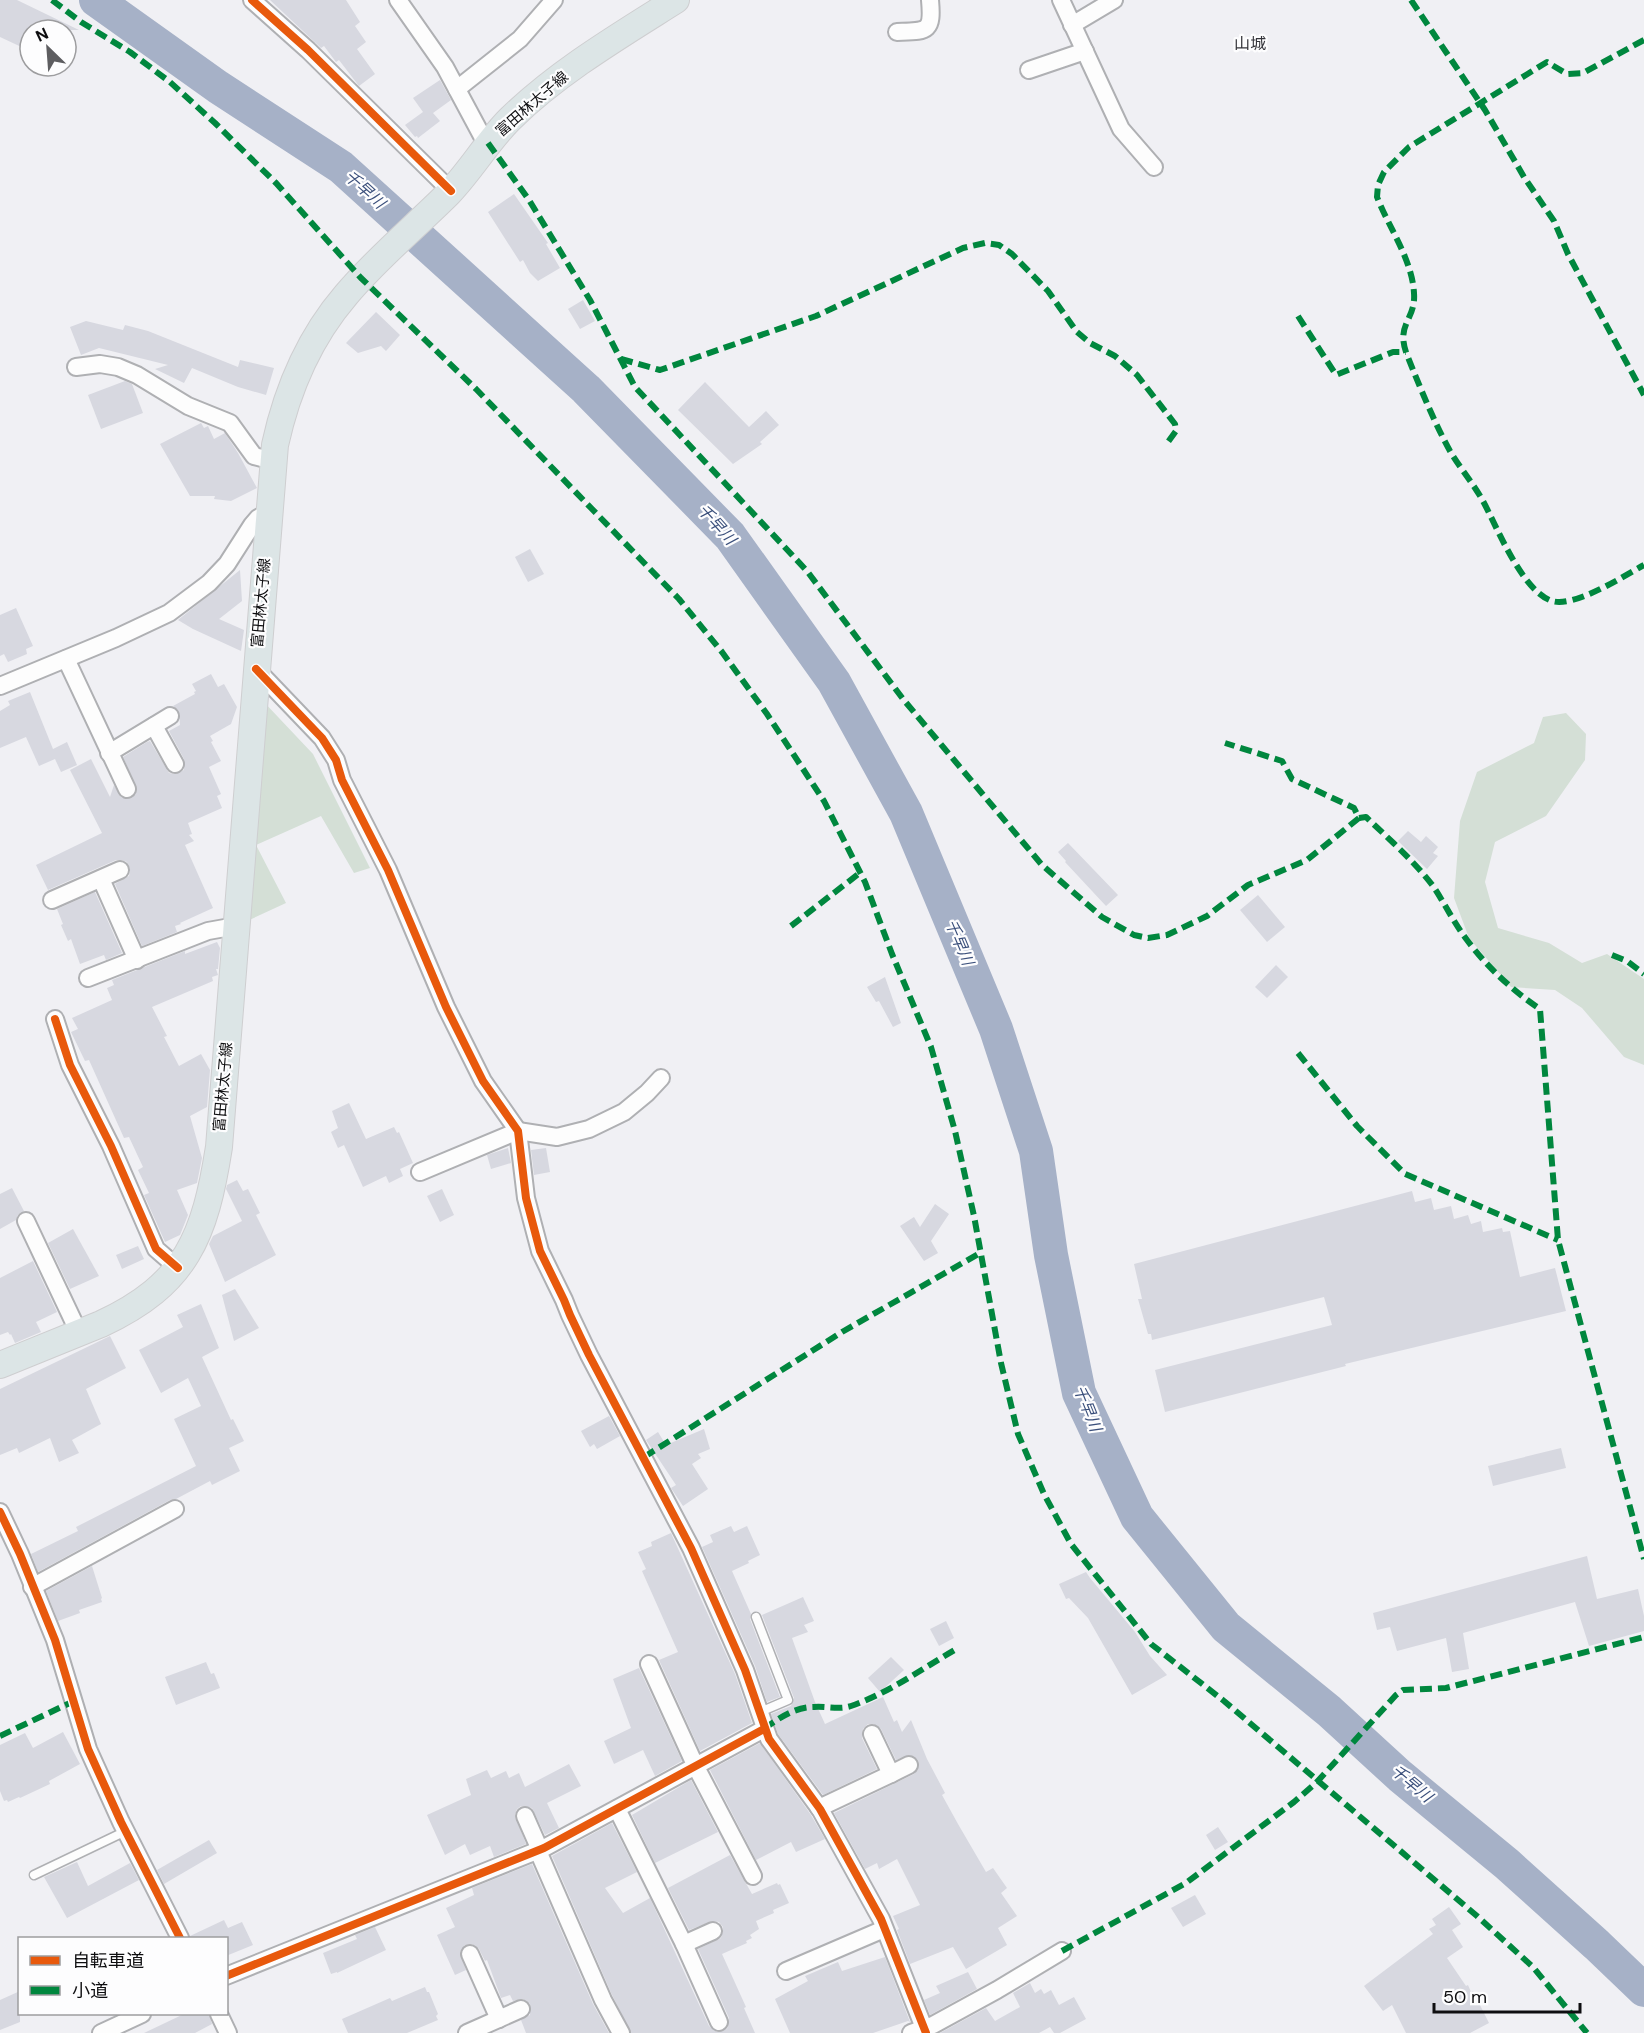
<svg xmlns="http://www.w3.org/2000/svg" width="1644" height="2033" font-family="'DM Sans','Noto Sans JP',sans-serif">
  <style>
    .green { fill: #d4dfd6 }
    .lines { fill: none; stroke-linecap: round; stroke-linejoin: round }
    .river { stroke: #a6b1c7; stroke-width: 34 }
    .building { fill: #d7d8e0 }
    .lane-casing { stroke: #afb0b3; stroke-width: 11 }
    .street-casing { stroke: #afb0b3; stroke-width: 20 }
    .primary-casing { stroke: #ceced0; stroke-width: 28 }
    .lane { stroke: #fdfdfd; stroke-width: 8 }
    .street { stroke: #fdfdfd; stroke-width: 16 }
    .primary { stroke: #dce5e6; stroke-width: 26 }
    .quiet { stroke: #00873e; stroke-width: 6; stroke-dasharray: 12 6; stroke-linecap: butt }
    .cycleway-casing { stroke: #fdfdfe; stroke-width: 11 }
    .cycleway { stroke: #e8590c; stroke-width: 8 }
    .labels { text-anchor: middle; stroke-width: 4.5; stroke-linejoin: round; paint-order: stroke }
    .street-label { font-size: 15px; fill: #0e0e10; stroke: #fdfdfe }
    .neighbourhood-label { font-size: 16px; fill: #34343a; stroke: #fdfdfe }
    .water-label { font-size: 16px; font-style: italic; fill: #3a4f7b; stroke: #fdfdfe }
  </style>
  <rect width="100%" height="100%" fill="#f0f0f4"/>
  <g class="green">
    <polygon points="262,700 313,754 370,868 354,873 321,816 256,845 286,903 245,922"/>
    <polygon points="1566,713 1586,734 1585,760 1546,816 1495,842 1485,882 1498,928 1549,943 1582,963 1607,954 1644,979 1644,1065 1624,1057 1582,1008 1555,990 1511,987 1469,938 1454,898 1460,821 1477,772 1534,743 1543,717"/>
  </g>
  <g class="lines">
    <polyline class="river" points="96,0 218,87 341,167 586,389 730,536 834,682 906,813 996,1029 1036,1151 1051,1255 1079,1393 1137,1517 1226,1627 1329,1711 1400,1776 1507,1864 1597,1945 1644,1990"/>
  </g>
  <g class="building">
    <polygon points="0,0 17,0 79,30 30,30 30,51 0,37"/>
    <polygon points="270,0 346,0 360,22 355,26 366,42 357,49 375,74 359,86 339,60 336,62 324,46 321,48"/>
    <polygon points="440,80 451,100 433,113 440,121 418,138 417,136 415,137 405,125 423,112 413,98"/>
    <polygon points="514,194 548,243 546,244 560,268 538,281 530,273 523,260 520,262 488,212"/>
    <polygon points="583,300 595,321 580,329 568,309"/>
    <polygon points="376,312 400,335 386,351 381,346 358,353 346,343"/>
    <polygon points="86,321 123,330 125,325 148,331 238,367 240,360 274,368 266,395 238,387 192,368 184,383 155,369 168,365 99,348 81,355 70,327"/>
    <polygon points="125,381 132,384 143,413 101,429 88,395"/>
    <polygon points="705,382 749,427 766,411 779,425 760,442 762,444 733,464 678,410"/>
    <polygon points="201,423 204,428 208,426 214,439 225,433 238,453 257,488 231,501 214,499 215,496 190,496 160,444"/>
    <polygon points="530,549 544,574 528,582 515,557"/>
    <polygon points="240,570 242,601 219,619 244,630 241,651 193,629 178,620"/>
    <polygon points="16,608 33,646 26,649 27,654 8,662 4,654 0,656 0,615"/>
    <polygon points="211,674 218,687 224,684 237,707 231,724 210,736 213,741 211,742 221,761 209,767 221,794 217,796 222,808 188,823 192,834 189,835 194,841 185,845 213,908 180,923 181,924 175,926 177,932 142,946 115,884 129,876 130,871 127,862 122,860 116,860 48,890 36,865 102,833 70,770 91,759 110,797 114,785 121,797 127,799 135,795 137,789 123,757 147,742 150,741 169,773 175,774 184,770 184,759 169,731 180,725 179,711 173,706 195,694 194,692 196,691 192,684"/>
    <polygon points="30,692 53,749 67,742 77,765 61,772 55,759 39,766 26,737 0,748 0,711 10,705 8,701"/>
    <polygon points="1408,831 1421,842 1426,836 1438,847 1433,853 1438,856 1427,869 1398,841"/>
    <polygon points="1068,843 1118,895 1106,906 1065,862 1066,861 1058,852"/>
    <polygon points="95,892 122,953 106,960 104,955 80,964 71,939 68,941 61,925 63,924 57,909"/>
    <polygon points="1258,895 1285,927 1267,942 1240,910"/>
    <polygon points="217,942 220,948 218,969 216,969 218,975 212,977 213,981 152,1007 167,1036 164,1037 179,1066 201,1054 210,1070 207,1107 190,1116 202,1158 197,1183 177,1190 188,1215 180,1235 165,1242 144,1195 149,1193 138,1170 143,1167 129,1137 124,1138 89,1060 85,1061 71,1032 78,1029 72,1018 112,1000 107,988 114,985 112,980 185,951 185,954"/>
    <polygon points="1276,965 1288,977 1267,998 1255,987"/>
    <polygon points="885,977 901,1023 893,1027 879,1001 876,1002 867,987"/>
    <polygon points="349,1103 366,1139 394,1127 397,1133 399,1132 413,1163 400,1169 403,1176 389,1183 386,1176 363,1187 344,1145 338,1148 331,1132 338,1128 332,1111"/>
    <polygon points="508,1148 511,1163 491,1169 487,1155"/>
    <polygon points="546,1148 550,1172 534,1175 531,1150"/>
    <polygon points="237,1180 243,1191 248,1189 260,1213 256,1215 276,1255 225,1282 209,1244 213,1236 242,1221 226,1189 227,1185"/>
    <polygon points="12,1188 24,1211 18,1215 16,1220 0,1229 0,1194"/>
    <polygon points="442,1189 454,1215 440,1222 427,1196"/>
    <polygon points="1412,1191 1415,1202 1431,1198 1434,1210 1451,1206 1454,1219 1468,1215 1471,1224 1481,1221 1483,1232 1502,1228 1503,1232 1510,1231 1520,1277 1555,1268 1566,1311 1345,1364 1346,1366 1165,1412 1155,1370 1332,1325 1324,1297 1152,1340 1151,1334 1148,1334 1138,1299 1142,1299 1134,1264"/>
    <polygon points="935,1204 949,1214 931,1241 938,1253 924,1261 900,1226 914,1217 920,1227"/>
    <polygon points="73,1229 99,1276 70,1289 48,1243"/>
    <polygon points="138,1246 144,1259 122,1269 116,1255"/>
    <polygon points="33,1261 57,1312 36,1322 41,1332 15,1343 11,1334 10,1335 8,1332 0,1335 0,1278"/>
    <polygon points="235,1289 259,1328 234,1341 222,1295"/>
    <polygon points="201,1304 219,1348 202,1357 231,1420 233,1419 244,1441 229,1448 240,1471 212,1485 210,1481 176,1499 170,1500 38,1572 31,1554 78,1531 76,1527 196,1466 174,1419 201,1406 188,1378 161,1393 139,1350 183,1327 177,1315"/>
    <polygon points="110,1336 126,1368 86,1389 101,1424 72,1440 79,1453 59,1462 50,1438 19,1453 17,1448 0,1455 0,1389"/>
    <polygon points="609,1416 620,1436 597,1449 594,1444 590,1447 581,1431"/>
    <polygon points="704,1429 710,1449 698,1454 701,1458 692,1464 708,1489 683,1506 671,1488 676,1485 646,1440 658,1432 666,1445"/>
    <polygon points="1561,1448 1566,1468 1493,1486 1488,1466"/>
    <polygon points="731,1526 734,1532 747,1526 760,1555 748,1561 749,1563 732,1571 751,1614 750,1619 780,1697 767,1702 755,1666 702,1547 713,1542 710,1535"/>
    <polygon points="671,1533 735,1674 752,1723 700,1751 659,1660 678,1652 642,1571 646,1569 638,1552 652,1546 651,1542"/>
    <polygon points="1587,1556 1597,1599 1638,1589 1644,1616 1644,1631 1589,1646 1575,1602 1463,1633 1469,1669 1452,1672 1446,1638 1397,1651 1390,1627 1377,1630 1373,1613"/>
    <polygon points="92,1566 102,1598 101,1599 102,1602 79,1610 80,1613 58,1621 46,1591"/>
    <polygon points="1086,1572 1090,1578 1135,1632 1150,1656 1167,1675 1132,1695 1088,1618 1069,1598 1066,1599 1059,1584"/>
    <polygon points="803,1597 814,1621 804,1625 808,1632 792,1638 815,1702 825,1724 883,1697 894,1722 897,1720 902,1732 911,1720 927,1759 945,1793 942,1795 958,1824 986,1872 993,1868 1007,1888 1001,1893 1017,1916 998,1928 1007,1945 966,1969 953,1947 910,1964 897,1930 899,1929 893,1916 920,1905 897,1859 879,1869 877,1863 865,1869 834,1813 914,1774 919,1766 918,1760 909,1755 896,1760 881,1729 873,1724 868,1724 863,1729 862,1738 877,1769 823,1795 778,1734 771,1714 791,1706 794,1698 762,1615"/>
    <polygon points="946,1621 954,1638 939,1646 930,1629"/>
    <polygon points="891,1657 904,1670 880,1692 868,1678"/>
    <polygon points="206,1662 211,1674 214,1673 220,1688 176,1705 165,1677"/>
    <polygon points="639,1668 682,1761 655,1776 643,1750 614,1764 604,1741 631,1728 613,1679"/>
    <polygon points="63,1732 80,1764 49,1781 50,1784 20,1798 19,1797 8,1802 7,1800 4,1801 0,1791 0,1745 25,1733 33,1748"/>
    <polygon points="760,1743 811,1815 825,1839 796,1852 791,1842 756,1860 710,1770"/>
    <polygon points="569,1764 581,1786 547,1803 559,1828 545,1835 532,1808 521,1806 517,1809 515,1815 526,1844 494,1857 490,1846 470,1855 465,1844 445,1855 427,1815 471,1795 466,1779 487,1770 491,1778 506,1771 509,1778 519,1773 525,1787"/>
    <polygon points="691,1780 718,1832 655,1863 632,1815"/>
    <polygon points="612,1823 637,1872 605,1888 623,1913 650,1898 709,2026 717,2032 727,2029 729,2018 698,1949 721,1938 723,1927 719,1922 713,1921 689,1930 668,1888 730,1855 752,1894 777,1883 778,1885 780,1884 789,1903 773,1910 774,1913 756,1921 759,1929 750,1935 752,1938 746,1941 747,1943 722,1954 746,2007 744,2008 755,2033 631,2033 612,1995 552,1856"/>
    <polygon points="1218,1827 1228,1842 1215,1850 1206,1835"/>
    <polygon points="209,1840 217,1853 164,1884 157,1870"/>
    <polygon points="77,1862 88,1886 130,1863 139,1880 67,1918 44,1877"/>
    <polygon points="532,1864 593,2004 609,2033 526,2033 521,2020 530,2015 530,2004 523,1999 513,2001 510,1995 501,1998 487,1960 485,1961 479,1949 472,1944 465,1945 460,1952 466,1970 455,1975 437,1935 455,1927 446,1908 474,1895 472,1888"/>
    <polygon points="1195,1895 1206,1914 1183,1927 1171,1908"/>
    <polygon points="1449,1907 1461,1924 1452,1930 1463,1947 1447,1958 1466,1986 1468,1985 1471,1992 1473,1991 1489,2023 1470,2033 1406,2033 1392,2005 1383,2011 1364,1986 1433,1934 1429,1929 1436,1925 1432,1919"/>
    <polygon points="224,1920 228,1928 242,1922 253,1945 226,1956 226,1938 190,1938 190,1936"/>
    <polygon points="375,1927 386,1950 337,1973 337,1972 331,1974 323,1953 357,1939 355,1935"/>
    <polygon points="885,1957 910,2022 908,2021 873,2033 790,2033 775,1999 808,1981 805,1976 838,1962 842,1971"/>
    <polygon points="968,1972 977,1989 930,2015 924,2000 940,1993 936,1986"/>
    <polygon points="1030,1983 1035,1993 1041,1989 1044,1994 1051,1990 1059,2005 1074,1997 1086,2019 1060,2033 1054,2033 1050,2027 1039,2033 940,2033 986,2008 995,2021 1020,2007 1013,1993"/>
    <polygon points="425,1987 427,1992 429,1992 438,2014 436,2016 438,2020 407,2033 348,2033 342,2019 390,1998 392,2001"/>
    <polygon points="20,1991 20,2022 0,2030 0,2000"/>
    <polygon points="186,2013 209,2013 212,2024 195,2033 144,2033"/>
  </g>
  <g class="lines">
    <defs>
      <g id="lane">
        <polyline points="756,1617 788,1700 760,1712"/>
        <polyline points="34,1875 126,1831"/>
      </g>
      <g id="street">
        <polyline points="252,0 308,50 451,191"/>
        <polyline points="398,0 445,67 482,136 488,143"/>
        <polyline points="1061,0 1121,129 1154,167"/>
        <polyline points="1072,25 1114,0"/>
        <path d="M897,32C927,31 933,33 930,0"/>
        <polyline points="1029,70 1085,51"/>
        <polyline points="457,89 520,39 554,0"/>
        <polyline points="76,367 100,364 118,367 137,375 188,406 230,423 254,456 273,461"/>
        <polyline points="66,659 127,789"/>
        <polyline points="256,669 322,738 336,760 342,780 388,870 446,1007 483,1081 518,1131 526,1198 540,1251 564,1300 570,1315 589,1355 691,1548 745,1670 769,1739 820,1809 881,1919 926,2033"/>
        <polyline points="0,686 116,638 169,613 209,583 227,564 252,525 258,518 269,512"/>
        <polyline points="154,726 175,764"/>
        <polyline points="109,753 170,716"/>
        <polyline points="101,879 137,960"/>
        <polyline points="52,900 120,870"/>
        <polyline points="88,978 208,931 236,926"/>
        <polyline points="55,1019 70,1065 111,1146 156,1249 178,1268"/>
        <polyline points="420,1172 518,1131 557,1137 589,1129 624,1112 647,1093 661,1078"/>
        <polyline points="26,1221 79,1333"/>
        <polyline points="0,1512 20,1554 55,1640 88,1749 121,1822 180,1938"/>
        <polyline points="32,1587 175,1509"/>
        <polyline points="649,1664 696,1767 753,1876"/>
        <polyline points="891,1774 909,1765"/>
        <polyline points="819,1808 891,1774 872,1734"/>
        <polyline points="617,1809 684,1944 719,2022"/>
        <polyline points="525,1816 540,1850"/>
        <polyline points="538,1851 603,2000 621,2033"/>
        <polyline points="684,1944 713,1931"/>
        <polyline points="470,1954 499,2019"/>
        <polyline points="786,1971 884,1929"/>
        <polyline points="226,1976 544,1848 764,1729"/>
        <polyline points="219,2014 228,2033"/>
        <polyline points="101,2033 142,2014"/>
        <polyline points="467,2033 521,2009"/>
        <polyline points="911,2033 933,2025 997,1990 1062,1951"/>
      </g>
      <path id="primary" d="M0,1365L101,1324C187,1284 205,1236 219,1147L275,445C287,390 309,338 346,295C377,258 415,227 449,193C471,170 487,142 510,119C558,72 619,36 676,0"/>
    </defs>
    <use href="#lane" class="lane-casing"/>
    <use href="#street" class="street-casing"/>
    <use href="#primary" class="primary-casing"/>
    <use href="#lane" class="lane"/>
    <use href="#street" class="street"/>
    <use href="#primary" class="primary"/>
    <g class="quiet">
      <polyline points="52,0 81,22 130,52 170,82 215,123 276,183 361,278 476,389 679,599 722,652 767,714 824,801 865,882 892,954 931,1047 955,1131 974,1216 1001,1363 1018,1434 1044,1494 1071,1544 1151,1644 1224,1701 1477,1916 1533,1967 1587,2033"/>
      <polyline points="1411,0 1485,110 1524,177 1554,221 1568,254 1644,395"/>
      <path d="M1644,40L1583,73L1567,74L1547,62L1409,147L1384,172L1378,185L1377,197C1389,228 1412,259 1414,293C1416,321 1395,323 1407,355C1420,387 1433,420 1450,451C1460,468 1473,483 1483,501C1497,527 1522,591 1552,601C1574,608 1624,576 1644,565"/>
      <polyline points="488,143 529,200 590,300 635,387 807,571 903,699 1042,865 1102,917 1134,935 1148,938 1167,935 1207,916 1248,885 1307,860 1359,818 1354,808 1292,779 1282,761 1225,743"/>
      <polyline points="1298,316 1336,375 1393,352 1406,352"/>
      <polyline points="621,359 660,370 816,316 963,248 985,243 999,245 1012,254 1048,291 1077,332 1090,343 1115,356 1137,375 1175,424 1176,431 1168,442"/>
      <path d="M1359,818L1366,817C1389,839 1414,861 1433,886C1445,904 1454,923 1467,940C1487,967 1513,991 1540,1009L1558,1240L1644,1559"/>
      <polyline points="791,926 861,872"/>
      <polyline points="1612,955 1627,961 1644,974"/>
      <polyline points="1298,1053 1357,1126 1405,1174 1558,1240"/>
      <polyline points="644,1457 842,1332 980,1253"/>
      <path d="M764,1729C779,1718 795,1707 814,1707C826,1706 839,1710 851,1706C889,1693 923,1668 958,1648"/>
      <polyline points="0,1736 72,1702"/>
      <polyline points="1062,1951 1186,1883 1294,1802 1316,1783 1396,1695 1403,1690 1446,1688 1644,1637"/>
    </g>
    <defs>
      <g id="cycleway">
        <polyline points="252,0 308,50 451,191"/>
        <polyline points="256,669 322,738 336,760 342,780 388,870 446,1007 483,1081 518,1131 526,1198 540,1251 564,1300 570,1315 589,1355 691,1548 745,1670 769,1739 820,1809 881,1919 926,2033"/>
        <polyline points="55,1019 70,1065 111,1146 156,1249 178,1268"/>
        <polyline points="0,1512 20,1554 55,1640 88,1749 121,1822 180,1938"/>
        <polyline points="226,1976 544,1848 764,1729"/>
      </g>
    </defs>
    <use href="#cycleway" class="cycleway-casing"/>
    <use href="#cycleway" class="cycleway"/>
  </g>
  <g class="labels">
    <g class="street-label">
      <text transform="translate(532 104) rotate(-41)" y="5">富田林太子線</text>
      <text transform="translate(261 603) rotate(-85)" y="5">富田林太子線</text>
      <text transform="translate(223 1087) rotate(-85)" y="5">富田林太子線</text>
    </g>
    <g class="neighbourhood-label">
      <text x="1250" y="49">山城</text>
    </g>
    <g class="water-label">
      <text transform="translate(365 189) rotate(42)" y="6">千早川</text>
      <text transform="translate(717 524) rotate(48)" y="6">千早川</text>
      <text transform="translate(960 942) rotate(67)" y="6">千早川</text>
      <text transform="translate(1088 1408) rotate(68)" y="6">千早川</text>
      <text transform="translate(1412 1783) rotate(40)" y="6">千早川</text>
    </g>
  </g>
  <rect x="18" y="1937" width="210" height="78" fill="#fdfdfe" stroke="#9d9d9f" stroke-width="1.5"/>
  <rect x="30" y="1956" width="30" height="9" fill="#e8590c" stroke="#9d9d9f" stroke-width="1.5"/>
  <text x="72" y="1967" font-size="18" fill="#0e0e10">自転車道</text>
  <rect x="30" y="1986" width="30" height="9" fill="#00873e" stroke="#9d9d9f" stroke-width="1.5"/>
  <text x="72" y="1997" font-size="18" fill="#0e0e10">小道</text>
  <g transform="translate(48 48) rotate(335)"><circle r="28" fill="#fdfdfe" stroke="#9d9d9f" stroke-width="1.5"/>
  <path d="M0-4.5L10 22L0 15L-10 22Z" fill="#5d5d60"/>
  <text y="-9" font-size="16" font-weight="bold" text-anchor="middle" fill="#0e0e10">N</text>
  </g>
  <path d="M1434 2003v9h146v-9" fill="none" stroke="#0e0e10" stroke-width="3"/>
  <text x="1443" y="2003" font-size="18" fill="#0e0e10" stroke="#fdfdfe" stroke-width="4.5" paint-order="stroke">50 m</text>
</svg>
